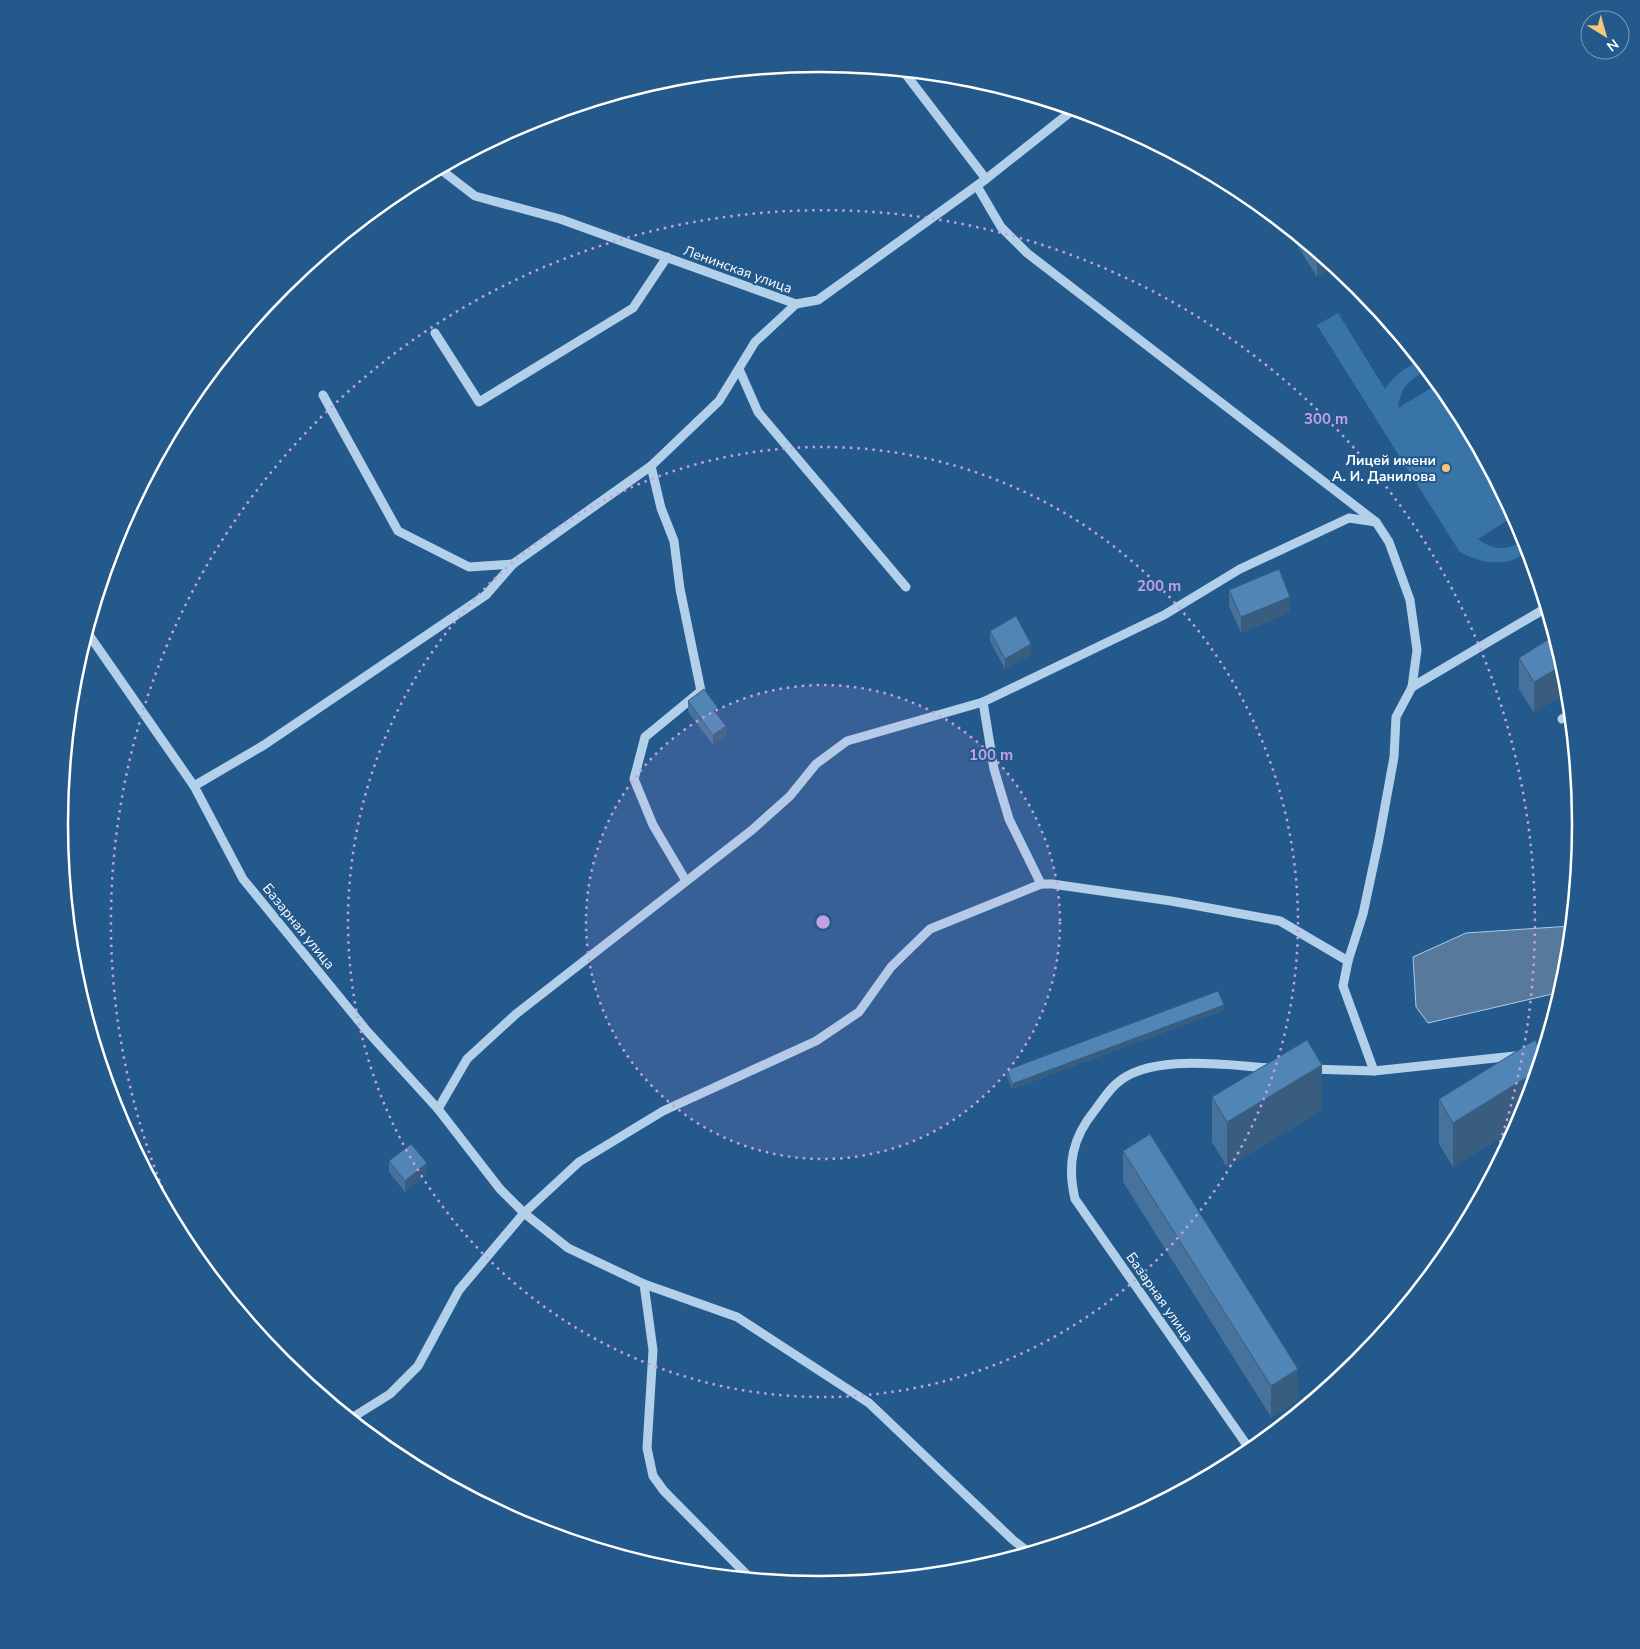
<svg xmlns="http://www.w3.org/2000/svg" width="1640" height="1649" font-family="'Nunito Sans',sans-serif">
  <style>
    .green { fill: #3974a9 }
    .water { fill: #56799c; stroke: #a7cceb }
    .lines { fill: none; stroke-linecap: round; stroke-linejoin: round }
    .minor { stroke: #b3d0eb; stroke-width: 9 }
    .wall { fill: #46729c }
    .shaded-wall { fill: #395d7f }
    .building { fill: #5185b5; stroke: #395d7f }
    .ring { fill: none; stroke: #c4a0e2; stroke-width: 2.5; stroke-dasharray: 2.5 5 }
    .poi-dot { fill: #f5c777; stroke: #24598c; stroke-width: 2 }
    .labels { text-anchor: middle; stroke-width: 4; stroke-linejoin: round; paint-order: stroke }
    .street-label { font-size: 14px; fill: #fff; stroke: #24598c }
    .poi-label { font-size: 14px; font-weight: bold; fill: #fff; stroke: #24598c; text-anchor: end }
    .rim { fill: none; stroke: #fff; stroke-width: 2.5 }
    .centre { fill: #c4a0e2; stroke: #24598c; stroke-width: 2.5 }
    .ring-label { font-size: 15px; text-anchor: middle; font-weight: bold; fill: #c4a0e2; stroke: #24598c; stroke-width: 4; stroke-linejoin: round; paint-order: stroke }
  </style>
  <rect width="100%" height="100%" fill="#24598c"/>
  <path class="green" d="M1338,313L1385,389C1394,376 1405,367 1420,361L1428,371C1409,378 1400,389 1398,408L1438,384L1453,402L1514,516L1478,539C1493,551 1510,551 1525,539L1528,550C1509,569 1480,564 1459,551L1317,325Z"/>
  <polygon class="water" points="1571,926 1567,973 1561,992 1428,1023 1416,1007 1413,957 1466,933"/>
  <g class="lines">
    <g class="minor">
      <polyline points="904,72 986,179"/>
      <polyline points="440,169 475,196 560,219 796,304 818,300 986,179 1073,110"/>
      <polyline points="977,186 1001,227 1027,253 1376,522 1389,542 1410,600 1417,650 1412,687 1396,717 1394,757 1379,839 1363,914 1348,961"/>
      <polyline points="435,333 479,402 633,308 667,257"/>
      <polyline points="739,369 758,412 906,587"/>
      <polyline points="323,395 398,531 469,567 513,564"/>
      <polyline points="651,466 661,508 674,541 680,589 701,691 645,737 634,779 653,825 686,881"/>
      <polyline points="87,632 194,786 243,879 367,1031 438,1109 500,1189 524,1213 568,1248 644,1284 737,1317 869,1403 1013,1540 1030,1553"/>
      <polyline points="1412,687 1546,608"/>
      <polyline points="983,702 994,769 1009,819 1041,884"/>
      <polyline points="1562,719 1570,714"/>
      <polyline points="194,786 264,745 486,595 513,564 651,466 719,401 755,342 796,304"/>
      <polyline points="1310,1069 1374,1071 1542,1053"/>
      <polyline points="438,1109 467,1059 516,1014 752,830 790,796 816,764 847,741 983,702 1164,615 1240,569 1349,518 1376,522"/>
      <polyline points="644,1284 653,1350 647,1448 653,1476 664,1491 751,1579"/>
      <polyline points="350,1419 390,1394 418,1366 459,1290 524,1213 579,1162 663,1111 816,1041 859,1012 891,967 930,929 1041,884 1052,884 1171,901 1280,921 1348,961 1343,986 1374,1071"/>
      <path d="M1251,1451L1075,1199C1067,1165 1072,1138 1095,1110C1102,1101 1108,1091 1116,1084C1150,1052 1231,1066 1272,1068"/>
    </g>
  </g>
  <g class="wall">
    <polygon points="1286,227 1334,266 1317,277"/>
    <polygon points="1229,590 1290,612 1241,633 1229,606"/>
    <polygon points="990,631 1031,655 1005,669 990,641"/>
    <polygon points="1554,636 1534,713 1519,689 1519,658"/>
    <polygon points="688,701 718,716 726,736 713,745 688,712"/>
    <polygon points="1224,1010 1012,1089 1007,1076 1007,1070"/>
    <polygon points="1535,1040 1453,1167 1439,1144 1439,1099"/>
    <polygon points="1212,1097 1322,1110 1227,1167 1212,1142"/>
    <polygon points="1123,1151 1298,1400 1271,1417 1123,1182"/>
    <polygon points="389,1161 427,1174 405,1192 389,1172"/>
    <polygon points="1358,1363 1322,1393 1322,1384"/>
  </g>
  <g class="shaded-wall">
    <polygon points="1317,252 1334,266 1317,277"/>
    <polygon points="1290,597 1290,612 1241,633 1241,617"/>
    <polygon points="1031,644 1031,655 1005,669 1005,659"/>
    <polygon points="1563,665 1567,676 1568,692 1534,713 1534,682"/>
    <polygon points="718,708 718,718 714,711"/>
    <polygon points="726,726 726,736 713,745 713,735"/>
    <polygon points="1224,1005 1224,1010 1012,1089 1012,1084"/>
    <polygon points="1322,1065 1322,1110 1227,1167 1227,1122"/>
    <polygon points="1537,1071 1523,1116 1516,1129 1453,1167 1453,1123"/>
    <polygon points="427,1163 427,1174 405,1192 405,1181"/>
    <polygon points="1298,1369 1298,1400 1271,1417 1271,1386"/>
  </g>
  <g class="building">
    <polygon points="1279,569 1290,597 1241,617 1229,590"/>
    <polygon points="1016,616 1031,644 1005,659 990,631"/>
    <polygon points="1554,636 1563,665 1534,682 1519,658"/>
    <polygon points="704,689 718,708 714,711 726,726 713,735 688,701"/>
    <polygon points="1218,991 1224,1005 1012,1084 1007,1070"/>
    <polygon points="1307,1040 1322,1065 1227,1122 1212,1097"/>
    <polygon points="1535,1040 1542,1053 1537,1071 1453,1123 1439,1099"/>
    <polygon points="1150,1134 1298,1369 1271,1386 1123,1151"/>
    <polygon points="411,1144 427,1163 405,1181 389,1161"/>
    <polygon points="1364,1356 1358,1363 1326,1390 1322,1384"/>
  </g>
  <circle cx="823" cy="922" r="237" fill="#c4a0e2" fill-opacity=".12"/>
  <g class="ring">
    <circle cx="823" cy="922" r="237"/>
    <circle cx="823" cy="922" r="475"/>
    <path d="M194 1256A712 712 0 1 1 1481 1194"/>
  </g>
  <circle class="poi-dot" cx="1446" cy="468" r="5"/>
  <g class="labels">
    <g class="street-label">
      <text transform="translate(738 269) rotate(20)" y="5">Ленинская улица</text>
      <text transform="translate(299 926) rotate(51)" y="5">Базарная улица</text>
      <text transform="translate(1160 1297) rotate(55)" y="5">Базарная улица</text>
    </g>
    <g class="poi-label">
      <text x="1436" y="465">Лицей имени<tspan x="1436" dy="16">А. И. Данилова</tspan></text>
    </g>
  </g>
  <path d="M0 0H1640V1649H0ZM68 824a752 752 0 1 1 1504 0a752 752 0 1 1-1504 0Z" fill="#24598c" fill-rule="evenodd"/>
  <path class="rim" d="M68 824a752 752 0 1 1 1504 0a752 752 0 1 1-1504 0Z"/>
  <circle cx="823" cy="922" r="8" class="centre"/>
  <g class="ring-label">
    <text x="1326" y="424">300 m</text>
    <text x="1159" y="591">200 m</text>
    <text x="991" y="760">100 m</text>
  </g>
  <g transform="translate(1605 35) rotate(143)"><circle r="24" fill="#24598c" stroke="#7c9bba"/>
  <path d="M0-4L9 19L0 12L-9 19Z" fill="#f5c777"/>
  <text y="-8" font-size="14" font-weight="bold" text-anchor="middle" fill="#ffffff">N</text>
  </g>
</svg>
